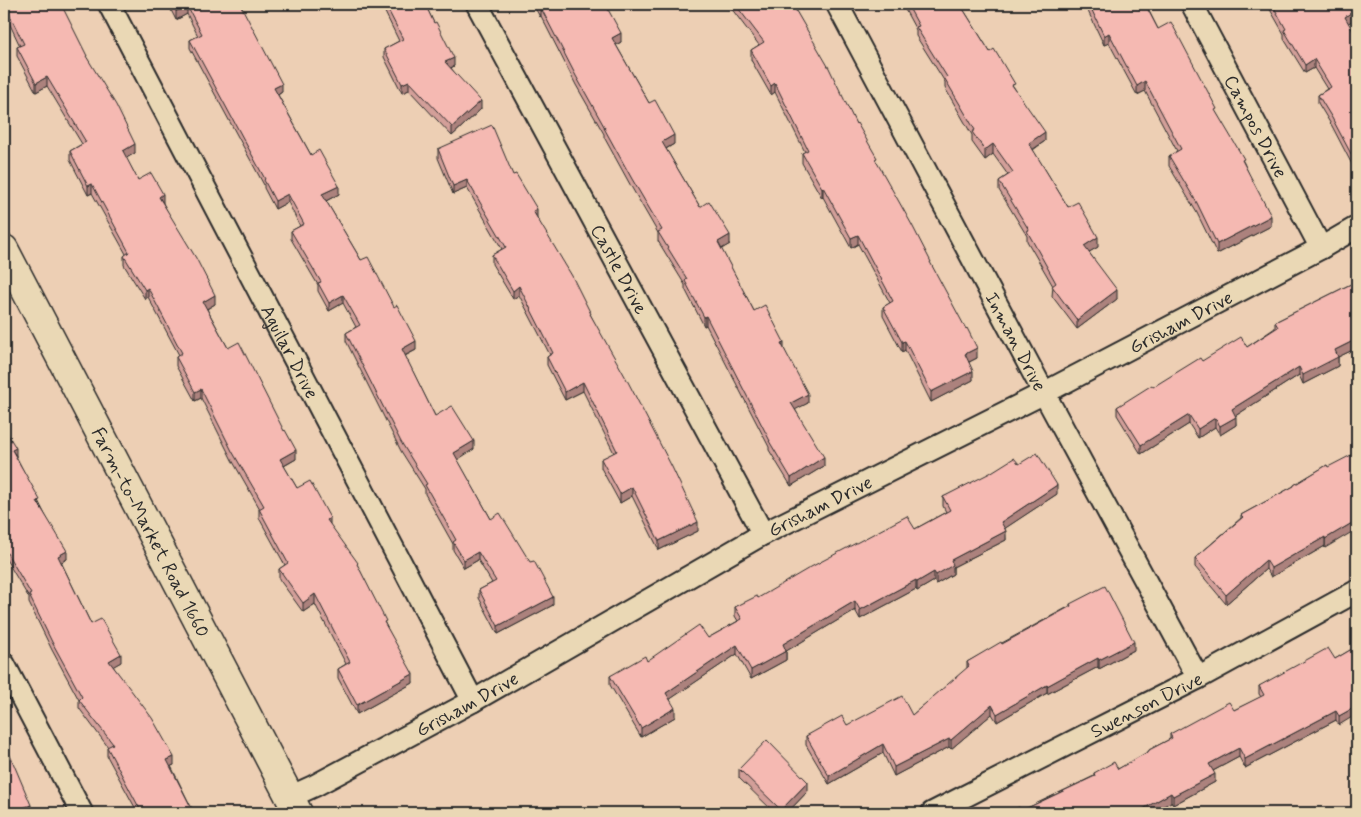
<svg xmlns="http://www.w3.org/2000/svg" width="1361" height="817" font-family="Mynerve,sans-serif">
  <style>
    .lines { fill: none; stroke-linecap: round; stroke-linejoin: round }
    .street-casing { stroke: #2b2b2b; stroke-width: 25 }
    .secondary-casing { stroke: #2b2b2b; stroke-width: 31 }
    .street { stroke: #ead8b5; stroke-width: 21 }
    .secondary { stroke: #ead8b5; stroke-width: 28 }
    .wall { fill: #d39f99; stroke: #2b2b2b }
    .shaded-wall { fill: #ac827d; stroke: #2b2b2b }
    .building { fill: #f5b9b2; stroke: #2b2b2b }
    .labels { text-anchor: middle; stroke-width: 4.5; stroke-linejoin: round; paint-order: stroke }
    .street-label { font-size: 19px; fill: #2b2b2b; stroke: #ead8b5 }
  </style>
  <rect width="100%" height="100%" fill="#edcfb4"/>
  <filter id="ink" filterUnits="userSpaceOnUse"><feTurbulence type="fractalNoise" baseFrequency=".02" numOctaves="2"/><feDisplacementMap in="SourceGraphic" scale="10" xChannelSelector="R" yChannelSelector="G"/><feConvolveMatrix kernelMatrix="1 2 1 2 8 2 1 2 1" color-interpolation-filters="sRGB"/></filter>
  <g filter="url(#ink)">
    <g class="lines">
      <defs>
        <g id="street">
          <path id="s1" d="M109,4L473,701"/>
          <path id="s2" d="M477,4L763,534"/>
          <path id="s3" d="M837,4L1044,393L1198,678"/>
          <path id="s4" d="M1192,4L1321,248"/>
          <polyline points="4,664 82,813"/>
          <path id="s5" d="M290,797L314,786L473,701L763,534L1044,393L1321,248L1357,227"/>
          <path id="s6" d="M932,813L1198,678L1357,591"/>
        </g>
        <g id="secondary">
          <path id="s7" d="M4,249L298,813"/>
        </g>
      </defs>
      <use href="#street" class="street-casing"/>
      <use href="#secondary" class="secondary-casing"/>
      <use href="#street" class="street"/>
      <use href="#secondary" class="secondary"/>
    </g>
    <g class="wall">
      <polygon points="4,4 87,58 135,153 126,158 138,180 163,203 215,304 207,309 228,348 296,459 284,466 297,488 330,525 358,566 413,683 357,714 338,678 338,669 346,664 315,604 303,612 279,579 279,569 285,565 259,518 259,509 260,509 232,460 201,398 195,401 176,366 176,357 179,355 148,297 145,299 124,265 124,256 126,254 92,193 88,195 70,160 70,151 82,144 47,86 36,92 17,56 17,47 20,46 4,12"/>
      <polygon points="168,4 218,4 282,92 278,95 311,155 339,194 326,201 361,260 416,350 405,356 435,416 474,449 457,459 491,519 553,605 498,634 479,598 479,590 492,583 478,560 464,568 453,550 453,544 425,494 425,489 401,451 346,341 346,333 356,327 343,303 329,311 318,291 318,285 291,239 291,231 300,226 288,202 275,209 264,188 264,185 190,48 190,40 198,36 187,14 176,20"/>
      <polygon points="381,4 425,4 454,66 451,68 481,109 452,136 409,90 402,93 384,57 384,49 399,41"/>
      <polygon points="533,4 605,4 621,42 616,45 649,103 674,144 666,149 700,207 730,244 721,249 754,311 784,349 808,403 795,409 824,466 791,486 769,450 769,447 706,325 704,326 685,289 685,285 658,241 658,233 632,188 604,137 604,134 576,85 541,16 540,17"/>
      <polygon points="728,4 795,4 795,7 794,8 931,265 977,358 969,362 973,380 931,402 905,350 902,352 883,316 883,307 890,303 858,244 851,248 823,197 822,198 802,163 802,153 805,152 775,92 771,95 751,60 751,50 759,45"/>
      <polygon points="902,4 960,4 990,52 1015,89 1045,141 1033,150 1068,207 1098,247 1089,252 1117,299 1077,329 1052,296 1053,286 1027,241 1027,236 999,190 999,181 1008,175 993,154 985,160 972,142 972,135 945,88 945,82 916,36 916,30"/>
      <polygon points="1087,4 1148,4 1146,5 1158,29 1217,114 1244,163 1271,226 1217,254 1197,213 1169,166 1169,156 1177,151 1145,91 1137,95 1109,43 1104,45 1087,9"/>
      <polygon points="1267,4 1347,4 1352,21 1348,23 1357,38 1357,174 1332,126 1318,103 1318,95 1327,89 1314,68 1305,73 1284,39 1284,34"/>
      <polygon points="438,149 513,175 591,316 698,531 659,550 632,496 620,503 601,468 601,459 614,453 583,391 565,400 547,365 547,357 550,355 519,295 513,299 492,264 492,255 502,249 467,188 453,194 438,158"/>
      <polygon points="1357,281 1357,348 1338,357 1338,366 1303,384 1299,375 1235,416 1236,425 1220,435 1215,427 1198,438 1189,424 1141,454 1117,415 1117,407 1202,361 1247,347 1275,328 1275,322"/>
      <polygon points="4,428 16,456 67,559 61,562 91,624 121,662 113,666 174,765 171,766 194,813 138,813 107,756 107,747 108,747 79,708 79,700 52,650 29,603 29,598 4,556"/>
      <polygon points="1019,464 1057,494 1005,528 1006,540 953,567 953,574 936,584 934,581 917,591 916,589 860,619 855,610 786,651 786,660 751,679 737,654 670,699 675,717 641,737 610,685 610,676 647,661 708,638 738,621 735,616 735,607 758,598 915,529 946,512 943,506 943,497"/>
      <polygon points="1327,465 1325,548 1325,546 1271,577 1266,569 1226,604 1195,567 1195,558 1241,518 1241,515 1294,486 1294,485"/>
      <polygon points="1070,604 1134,650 1099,669 1098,667 1047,694 1047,693 997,722 992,714 951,749 949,747 894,776 883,753 829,784 806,745 806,736 847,725 912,715 967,669 967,662 1070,606"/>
      <polygon points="1357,646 1339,725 1336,720 1245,768 1239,757 1213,771 1215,782 1173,805 1171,802 1021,811 1094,776 1094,773 1118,769 1149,752 1149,750 1170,739 1170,734 1234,710 1261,697 1259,694 1259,686 1335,659"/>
      <polygon points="739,769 808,791 787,813 775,813 739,778"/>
    </g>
    <g class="shaded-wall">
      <polygon points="187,6 187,14 176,20 176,11"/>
      <polygon points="540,8 541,8 541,16 540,17"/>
      <polygon points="1352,12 1352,21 1345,25 1345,17"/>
      <polygon points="621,33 621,42 612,47 612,38"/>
      <polygon points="1109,33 1109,43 1104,45 1104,36"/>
      <polygon points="454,58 454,66 445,71 445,62"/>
      <polygon points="1314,59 1314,68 1305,73 1305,65"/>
      <polygon points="47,77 47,86 36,92 36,83"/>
      <polygon points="409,81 409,90 402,93 402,84"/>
      <polygon points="1145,81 1145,91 1137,95 1137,86"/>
      <polygon points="775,83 775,92 771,95 771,86"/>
      <polygon points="282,84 282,92 274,97 274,88"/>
      <polygon points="481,101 481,109 452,136 452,127"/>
      <polygon points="1045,132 1045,141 1029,152 1029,143"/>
      <polygon points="674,135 674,144 662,151 662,142"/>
      <polygon points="135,144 135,153 123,160 123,151"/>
      <polygon points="993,144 993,154 985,160 985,150"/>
      <polygon points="467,180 467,188 453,194 453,186"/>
      <polygon points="92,184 92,193 88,195 88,186"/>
      <polygon points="339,186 339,194 322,203 322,194"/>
      <polygon points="823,187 823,197 822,198 822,188"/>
      <polygon points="163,194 163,203 159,197"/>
      <polygon points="288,194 288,202 275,209 275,201"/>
      <polygon points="537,209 537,218 533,211"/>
      <polygon points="1271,216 1271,226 1217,254 1217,244"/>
      <polygon points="730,235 730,244 718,251 718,242"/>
      <polygon points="858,235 858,244 851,248 851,238"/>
      <polygon points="1098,237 1098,247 1084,255 1084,246"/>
      <polygon points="519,286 519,295 513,299 513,291"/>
      <polygon points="148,288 148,297 145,299 145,290"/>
      <polygon points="1117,290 1117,299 1077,329 1077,320"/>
      <polygon points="215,295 215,304 203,311 203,302"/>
      <polygon points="343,295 343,303 329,311 329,303"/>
      <polygon points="706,316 706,325 704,326 704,317"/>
      <polygon points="1357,339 1357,348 1338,357 1338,366 1303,384 1303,375 1335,350"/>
      <polygon points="416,341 416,350 402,357 402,349"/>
      <polygon points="905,341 905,350 902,352 902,342"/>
      <polygon points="784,342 784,351 781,343"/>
      <polygon points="977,348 977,358 965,364 965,354"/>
      <polygon points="1299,367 1299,375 1232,418 1232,409"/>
      <polygon points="973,371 973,380 931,402 931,392"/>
      <polygon points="583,382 583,391 565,400 565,392"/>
      <polygon points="201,389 201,398 195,401 195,392"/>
      <polygon points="808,394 808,403 791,412 791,403"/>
      <polygon points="1189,415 1189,424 1141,454 1141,445"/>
      <polygon points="1236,417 1236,425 1220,435 1220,426"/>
      <polygon points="1215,418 1215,427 1198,438 1198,429"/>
      <polygon points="474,441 474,449 454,462 454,453"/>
      <polygon points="16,448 16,456 12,450"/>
      <polygon points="296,450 296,459 280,468 280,459"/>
      <polygon points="824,457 824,466 791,486 791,478"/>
      <polygon points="1057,485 1057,494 1001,531 1001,522"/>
      <polygon points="632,487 632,496 620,503 620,494"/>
      <polygon points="330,518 330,527 327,520"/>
      <polygon points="1357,520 1357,529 1325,548 1325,539"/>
      <polygon points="698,522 698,531 659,550 659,541"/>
      <polygon points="1006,531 1006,540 953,567 953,574 936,584 936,575 951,560"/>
      <polygon points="1325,537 1325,546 1271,577 1271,568"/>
      <polygon points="67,551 67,559 58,564 58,556"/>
      <polygon points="478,552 478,560 464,568 464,560"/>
      <polygon points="1266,560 1266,569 1226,604 1226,595"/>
      <polygon points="934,572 934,581 917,591 917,582"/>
      <polygon points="916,580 916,589 860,619 860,610"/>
      <polygon points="315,594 315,604 303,612 303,603"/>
      <polygon points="553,597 553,605 498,634 498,626"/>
      <polygon points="855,601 855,610 783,653 783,644"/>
      <polygon points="1134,642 1134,650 1099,669 1099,660"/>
      <polygon points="737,645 737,654 666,702 666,693"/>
      <polygon points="786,651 786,660 751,679 751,670"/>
      <polygon points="121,654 121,662 109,669 109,661"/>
      <polygon points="1098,658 1098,667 1047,694 1047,686"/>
      <polygon points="413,674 413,683 357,714 357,705"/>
      <polygon points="1047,685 1047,693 997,722 997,714"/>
      <polygon points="992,705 992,714 951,749 951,740"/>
      <polygon points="1357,706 1357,714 1339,725 1339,716"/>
      <polygon points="675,708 675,717 641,737 641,728"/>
      <polygon points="1336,711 1336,720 1245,768 1245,759"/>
      <polygon points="949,739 949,747 894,776 894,767"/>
      <polygon points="883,744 883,753 829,784 829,776"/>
      <polygon points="1239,748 1239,757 1209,773 1209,764"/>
      <polygon points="174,757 174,765 167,768 167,760"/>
      <polygon points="1215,774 1215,782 1173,805 1173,796"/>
      <polygon points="808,782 808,791 787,813 781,813 781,810"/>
      <polygon points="1171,793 1171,802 1151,813 1136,813"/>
      <polygon points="31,805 31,812 29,813 20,813 20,809"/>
    </g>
    <g class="building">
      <polygon points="4,4 61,4 87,56 86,56 116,105 135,144 123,151 138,180 151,173 163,194 159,197 196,258 215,295 203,302 228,348 239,342 284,431 285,430 296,450 280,459 297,488 310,481 330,518 327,520 358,563 357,564 386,621 384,622 413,674 357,705 338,669 350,662 315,594 303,603 279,569 288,563 259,509 264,506 232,451 201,389 195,392 176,357 182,353 148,288 145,290 124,256 129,252 92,184 88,186 70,151 86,142 47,77 36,83 17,47 24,44"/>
      <polygon points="172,4 218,4 219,6 224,4 240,4 282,84 274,88 311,155 319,150 339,186 322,194 361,260 368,257 394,307 397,305 416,341 402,349 435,416 452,406 474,441 454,453 491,519 500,513 530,562 534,561 553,597 498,626 479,590 496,581 478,552 464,560 453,542 456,540 425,485 427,484 401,442 346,333 360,325 343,295 329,303 318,283 321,282 291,231 304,224 288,194 275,201 264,180 265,179 190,40 202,34 187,6 176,11"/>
      <polygon points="385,4 425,4 434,23 436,22 454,58 445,62 481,101 452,127 409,81 402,84 384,49 403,39"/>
      <polygon points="538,4 605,4 621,33 612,38 649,103 655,100 674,135 662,142 700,207 709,201 730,235 718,242 754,311 765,305 784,342 781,343 808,394 791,403 824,457 791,478 769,441 770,441 706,316 704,317 685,281 687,279 658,232 662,230 632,179 604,128 605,128 576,76 541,8 540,8"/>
      <polygon points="735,4 792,4 829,68 856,124 857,123 877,158 875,159 912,225 931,262 930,262 966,329 967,328 977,348 965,354 973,371 931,392 905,341 902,342 883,307 893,301 858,235 851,238 823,187 822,188 802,153 808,150 775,83 771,86 751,50 764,42"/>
      <polygon points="907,4 960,4 990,52 994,49 1015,84 1012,85 1045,132 1029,143 1068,207 1078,202 1098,237 1084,246 1117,290 1077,320 1052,286 1056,283 1027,231 1029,230 999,181 1013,172 993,144 985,150 972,132 975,130 945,79 947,77 916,27 919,26"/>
      <polygon points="1089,4 1145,4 1158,29 1171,22 1217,109 1215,110 1244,159 1242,160 1271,216 1217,244 1197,203 1169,156 1181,149 1145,81 1137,86 1109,33 1104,36"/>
      <polygon points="1272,4 1347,4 1352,12 1345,17 1357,38 1357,165 1332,118 1318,95 1331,87 1314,59 1305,65 1284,30 1286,29"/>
      <polygon points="492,125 513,175 516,174 537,209 533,211 572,276 591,314 590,314 626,378 672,467 698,522 659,541 632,487 620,494 601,459 617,451 583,382 565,392 547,357 553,353 519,286 513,291 492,255 506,247 467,180 453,186 438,149"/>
      <polygon points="1357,281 1357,339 1335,350 1338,357 1303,375 1299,367 1232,409 1236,417 1220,426 1215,418 1198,429 1189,415 1141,445 1117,407 1152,385 1153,387 1200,358 1202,361 1241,337 1247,347 1278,327 1275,322"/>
      <polygon points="4,428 16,448 12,450 40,500 37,501 67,551 58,556 91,624 101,619 121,654 109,661 152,718 174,757 167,760 194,813 142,813 107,747 113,744 79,700 82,697 52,642 29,595 31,594 4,548"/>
      <polygon points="1357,452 1357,520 1325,539 1325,537 1271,568 1266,560 1226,595 1195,558 1243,517 1241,515 1294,486 1294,485 1327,465 1328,467"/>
      <polygon points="1037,453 1057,485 1001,522 1006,531 951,560 953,565 936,575 934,572 917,582 916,580 860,610 855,601 783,644 786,651 751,670 737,645 666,693 675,708 641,728 610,676 645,656 647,661 699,625 708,638 742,619 735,607 757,596 758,598 811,567 907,516 915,529 950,510 943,497 990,473 1014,458 1019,464"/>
      <polygon points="1105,586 1134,642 1099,660 1098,658 1047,686 1047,685 997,714 992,705 951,740 949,739 894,767 883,744 829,776 806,736 842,716 847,725 902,696 912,715 969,666 967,662 1001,642 1002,644 1071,606 1070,604"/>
      <polygon points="1357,646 1357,706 1339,716 1336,711 1245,759 1239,748 1209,764 1215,774 1173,796 1171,793 1136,813 1008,813 1019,807 1021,811 1095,776 1094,773 1114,762 1118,769 1149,751 1149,750 1172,738 1170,734 1229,702 1234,710 1264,695 1259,686 1328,648 1335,659"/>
      <polygon points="767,740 808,782 781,810 739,769"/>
      <polygon points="9,753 31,805 20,809 21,813 4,813 4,755"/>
    </g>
  </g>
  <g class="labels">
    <g class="street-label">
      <text dy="7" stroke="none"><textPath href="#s4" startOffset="138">Campos Drive</textPath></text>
      <text dy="7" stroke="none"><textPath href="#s2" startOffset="301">Castle Drive</textPath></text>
      <text dy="7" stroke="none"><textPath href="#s5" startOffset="1010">Grisham Drive</textPath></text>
      <text dy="7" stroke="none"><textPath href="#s3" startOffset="382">Inman Drive</textPath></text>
      <text dy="7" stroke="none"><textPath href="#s1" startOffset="392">Aguilar Drive</textPath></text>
      <text dy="7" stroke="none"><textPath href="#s5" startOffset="605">Grisham Drive</textPath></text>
      <text dy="7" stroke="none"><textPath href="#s7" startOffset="319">Farm-to-Market Road 1660</textPath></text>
      <text dy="7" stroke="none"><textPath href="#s5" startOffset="200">Grisham Drive</textPath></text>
      <text dy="7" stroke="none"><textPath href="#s6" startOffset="240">Swenson Drive</textPath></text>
    </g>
  </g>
  <rect width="1361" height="817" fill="none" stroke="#ead8b5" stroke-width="20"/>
  <rect x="10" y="10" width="1341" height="797" fill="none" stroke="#2b2b2b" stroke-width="2" filter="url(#ink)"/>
</svg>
